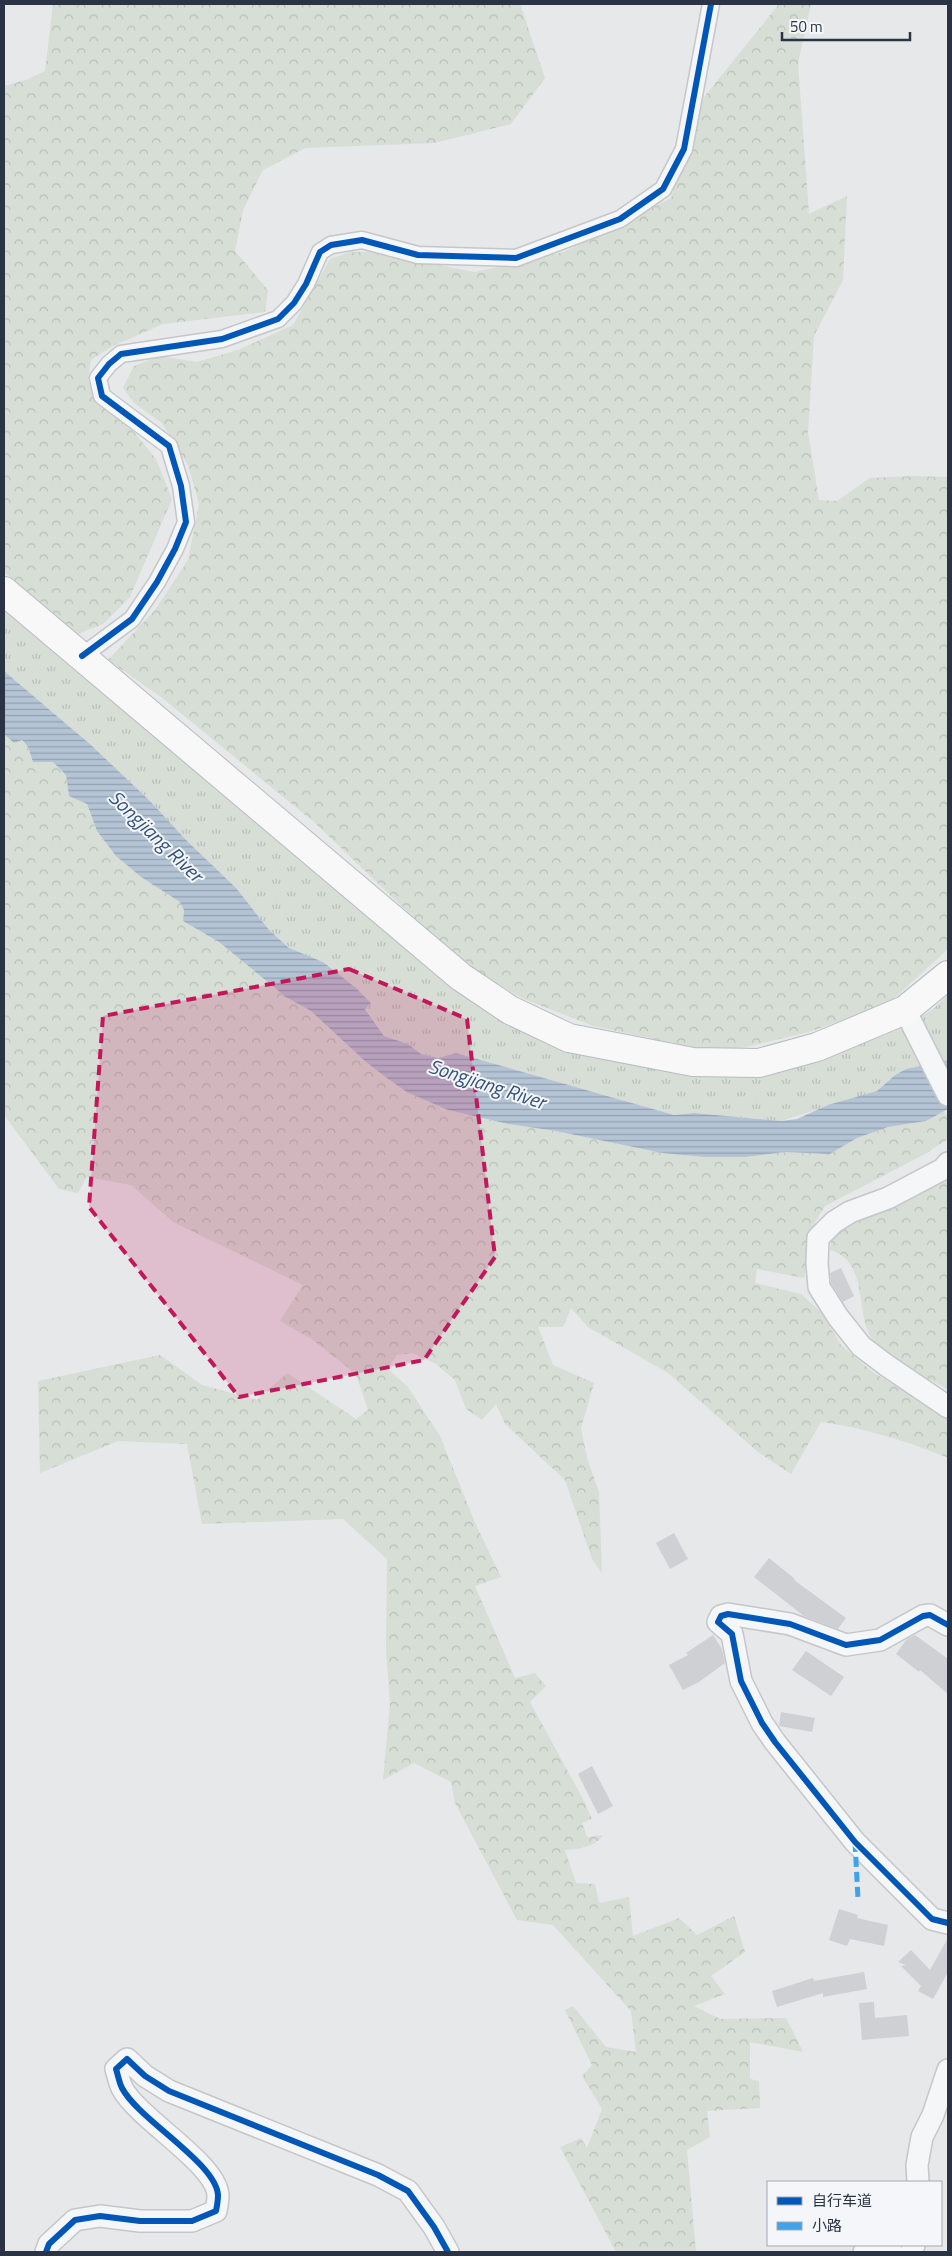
<svg xmlns="http://www.w3.org/2000/svg" width="952" height="2256" font-family="'Titillium Web','Noto Sans SC',sans-serif">
  <style>
    .grass { fill: url(#grass-tufts) }
    .forest { fill: url(#forest-crowns) }
    .water { fill: url(#water-rules) }
    .building { fill: #ced0d3 }
    .lines { fill: none; stroke-linecap: round; stroke-linejoin: round }
    .minor-casing { stroke: #c4c6c8; stroke-width: 19 }
    .tertiary-casing { stroke: #c4c6c8; stroke-width: 24 }
    .trunk-casing { stroke: #b8bbbf; stroke-width: 30 }
    .minor { stroke: #f5f6f7; stroke-width: 16 }
    .tertiary { stroke: #f5f6f7; stroke-width: 21 }
    .trunk { stroke: #f8f8f8; stroke-width: 28 }
    .quiet { stroke: #3ea3ec; stroke-width: 5; stroke-dasharray: 10 5; stroke-linecap: butt }
    .cycleway-casing { stroke: #f4f6f9; stroke-width: 9 }
    .cycleway { stroke: #0057b8; stroke-width: 6 }
    .marked { fill: #c2185b; fill-opacity: 0.2; stroke: #c2185b; stroke-width: 4; stroke-dasharray: 10 6; stroke-linejoin: round }
    .labels { text-anchor: middle; stroke-width: 4; stroke-linejoin: round; paint-order: stroke }
    .water-label { font-size: 20px; font-style: italic; fill: #34527a; stroke: #f4f6f9 }
  </style>
  <defs>
    <pattern id="grass-tufts" width="24" height="20" patternUnits="userSpaceOnUse" patternTransform="scale(1.25)"><rect width="24" height="20" fill="#d6ded6"/><path d="M3 7l-1-3M5 7V3M7 7l1-3M15 17l-1-3M17 17v-4M19 17l1-3" fill="none" stroke="#b8bfb9"/></pattern>
    <pattern id="forest-crowns" width="20" height="18" patternUnits="userSpaceOnUse" patternTransform="scale(1.25)"><rect width="20" height="18" fill="#d6ded6"/><path d="M2 6a3 3 0 1 1 6 0M12 15a3 3 0 1 1 6 0" fill="none" stroke="#b8bfb9"/></pattern>
    <pattern id="water-rules" width="6" height="5" patternUnits="userSpaceOnUse" patternTransform="scale(1.25)"><rect width="6" height="5" fill="#b4c4d5"/><path d="M0 2.5h6" fill="none" stroke="#93a0af"/></pattern>
  </defs>
  <rect width="100%" height="100%" fill="#e6e8ea"/>
  <polygon class="grass" points="4,606 402,936 593,1051 831,1055 900,1028 933,1009 948,995 948,1060 906,1069 895,1075 877,1091 781,1121 694,1113 674,1115 456,1053 438,1058 421,1054 408,1044 384,1036 365,1008 370,1003 323,962 289,948 269,930 150,801 91,745 4,671"/>
  <g class="forest">
    <polygon points="53,4 520,4 545,78 511,124 434,143 305,148 263,170 243,210 235,251 268,290 265,312 163,324 111,347 91,360 88,379 95,401 134,432 156,459 172,499 130,597 103,624 78,634 4,572 4,86 26,80 45,71"/>
    <polygon points="779,4 811,4 798,63 809,214 847,196 843,280 814,336 808,432 819,500 837,501 870,478 913,476 948,477 948,949 888,1004 809,1032 721,1053 593,1026 524,999 462,964 314,822 161,697 108,660 155,610 188,560 199,504 188,465 162,423 134,403 123,388 134,366 160,356 197,362 238,350 293,325 330,259 350,252 370,252 475,272 564,252 671,198 701,101"/>
    <path d="M4,734L14,743L21,740L28,747L33,762H53L66,775L69,795L87,804L97,831L116,856L141,877L180,902L184,910L183,921L219,942L286,997L311,1011L366,1062L448,1110L508,1124L556,1131L662,1153L704,1157H746L784,1152L830,1154L857,1138L888,1127L926,1121L944,1111L948,1117V1139L925,1154L825,1206L813,1226L804,1278L757,1269L755,1283L801,1294L821,1312L841,1345L874,1373L948,1417V1458C907,1441 865,1428 821,1422L791,1474L758,1452L668,1373L588,1327L571,1308L563,1327H538L553,1365L594,1383L581,1428L587,1458L599,1492L602,1573L592,1559L565,1480L505,1424L496,1404L482,1420L466,1409L455,1380L436,1364L413,1353L397,1355L388,1369L408,1387L440,1436L476,1525L501,1577L475,1586L515,1678L535,1673L546,1686L530,1702L583,1799L592,1819L582,1823L587,1837L603,1835C595,1847 579,1849 565,1850L576,1883L595,1884L599,1903L629,1897L633,1936L679,1918L697,1935L734,1916L745,1952L711,1976L725,1994L694,2006L720,2019L786,2018L803,2052L750,2042V2079L759,2081L760,2108L707,2111L710,2137L687,2150L696,2252H616L560,2147L581,2138L587,2148L602,2109L582,2076L592,2065L565,2010L573,2006L606,2047L636,2052L631,2011L553,1925L517,1920L455,1803L451,1782L414,1763L383,1780L390,1703L386,1650L387,1559L343,1519L202,1524L187,1444L118,1441L40,1473L38,1381L160,1355L202,1385L257,1400L287,1373L356,1419L368,1410L356,1374L310,1338L280,1321L303,1285L173,1222L131,1185L87,1177L78,1193L59,1189L4,1115Z"/>
    <path d="M948,1180V1389C924,1376 891,1364 874,1342C853,1315 871,1262 830,1250L832,1237L840,1228Z"/>
  </g>
  <polygon class="water" points="4,671 91,745 150,801 187,841 236,888 269,930 289,948 323,962 356,988 371,1003 365,1009 384,1036 408,1044 421,1054 438,1058 456,1053 674,1115 694,1113 781,1121 797,1119 828,1105 877,1091 895,1075 906,1069 948,1060 948,1109 926,1121 888,1127 857,1138 830,1154 784,1152 746,1157 704,1157 662,1153 556,1131 508,1124 448,1110 407,1092 387,1078 366,1062 311,1011 286,997 219,942 183,921 184,910 180,902 141,877 116,856 97,831 87,804 69,796 66,775 53,762 33,762 28,747 22,740 14,743 4,734"/>
  <g class="building">
    <polygon points="841,1268 854,1296 843,1302 831,1283 830,1273"/>
    <polygon points="674,1533 688,1559 670,1569 656,1543"/>
    <polygon points="769,1558 795,1579 794,1580 846,1618 838,1629 804,1616 754,1577"/>
    <polygon points="713,1635 722,1649 725,1663 699,1682 683,1690 669,1665 688,1655 686,1653"/>
    <polygon points="915,1635 948,1659 948,1694 920,1670 919,1672 896,1654 907,1639"/>
    <polygon points="806,1651 844,1677 831,1696 792,1670"/>
    <polygon points="781,1712 815,1718 812,1732 779,1726"/>
    <polygon points="592,1766 613,1806 598,1814 578,1774"/>
    <polygon points="839,1909 858,1915 857,1918 888,1925 884,1946 850,1939 847,1946 829,1940"/>
    <polygon points="948,1938 948,1972 933,1999 918,1991 921,1986 901,1966 906,1965 898,1962 911,1950 930,1970"/>
    <polygon points="864,1972 867,1989 823,1997 823,1993 777,2007 772,1991 813,1978 814,1981"/>
    <polygon points="874,2002 875,2018 907,2015 909,2036 862,2040 859,2003"/>
  </g>
  <g class="lines">
    <defs>
      <polyline id="minor" points="82,656 132,619 157,582 175,549 186,522 181,486 169,446 102,396 98,378 109,364 121,354 222,339 278,319 294,303 306,284 320,252 331,245 362,240 418,255 516,258 620,219 663,189 684,149 711,4"/>
      <g id="tertiary">
        <polyline points="905,1010 948,1095"/>
        <polyline points="948,1163 943,1169 888,1198 850,1212 834,1222 818,1238 817,1263 819,1287 838,1317 861,1346 886,1365 948,1407"/>
        <polyline points="948,1625 930,1615 923,1616 880,1640 846,1645 790,1624 728,1614 721,1616 718,1622 732,1634 741,1681 762,1723 775,1742 855,1842 932,1919 948,1923"/>
        <polyline points="918,2182 917,2165 922,2137 933,2115 948,2070"/>
        <path d="M46,2252L49,2244L75,2220L100,2216L140,2221H192L216,2211C217,2206 218,2200 218,2195C216,2163 138,2119 122,2088C119,2082 118,2075 116,2069L127,2059L145,2076L169,2091L378,2175L408,2191L434,2227L448,2252"/>
        <polyline points="864,2252 870,2245 878,2245 892,2252"/>
        <polyline points="911,2252 914,2245"/>
      </g>
      <polyline id="trunk" points="4,591 461,977 510,1010 569,1038 693,1062 759,1063 817,1047 905,1010 948,975"/>
    </defs>
    <use href="#minor" class="minor-casing"/>
    <use href="#tertiary" class="tertiary-casing"/>
    <use href="#trunk" class="trunk-casing"/>
    <use href="#minor" class="minor"/>
    <use href="#tertiary" class="tertiary"/>
    <use href="#trunk" class="trunk"/>
    <polyline class="quiet" points="855,1842 858,1899"/>
    <defs>
      <g id="cycleway">
        <polyline points="82,656 132,619 157,582 175,549 186,522 181,486 169,446 102,396 98,378 109,364 121,354 222,339 278,319 294,303 306,284 320,252 331,245 362,240 418,255 516,258 620,219 663,189 684,149 711,4"/>
        <polyline points="948,1625 930,1615 923,1616 880,1640 846,1645 790,1624 728,1614 721,1616 718,1622 732,1634 741,1681 762,1723 775,1742 855,1842 932,1919 948,1923"/>
        <path d="M46,2252L49,2244L75,2220L100,2216L140,2221H192L216,2211C217,2206 218,2200 218,2195C216,2163 138,2119 122,2088C119,2082 118,2075 116,2069L127,2059L145,2076L169,2091L378,2175L408,2191L434,2227L448,2252"/>
      </g>
    </defs>
    <use href="#cycleway" class="cycleway-casing"/>
    <use href="#cycleway" class="cycleway"/>
  </g>
  <path class="marked" d="M349,969L467,1019L495,1257L424,1360L239,1397L89,1207L103,1016Z"/>
  <g class="labels">
    <g class="water-label">
      <text transform="translate(156 836) rotate(44)" y="7">Songjiang River</text>
      <text transform="translate(487 1084) rotate(18)" y="7">Songjiang River</text>
    </g>
  </g>
  <rect width="952" height="2256" fill="none" stroke="#2b3445" stroke-width="10"/>
  <rect x="767" y="2181" width="175" height="65" fill="#f4f6f9" stroke="#a4a8b1"/>
  <rect x="777" y="2197" width="25" height="8" fill="#0057b8" stroke="#a4a8b1"/>
  <text x="812" y="2206" font-size="15" fill="#2b3445">自行车道</text>
  <rect x="777" y="2222" width="25" height="8" fill="#3ea3ec" stroke="#a4a8b1"/>
  <text x="812" y="2231" font-size="15" fill="#2b3445">小路</text>
  <path d="M782 32v8h128v-8" fill="none" stroke="#2b3445" stroke-width="2.5"/>
  <text x="790" y="32" font-size="15" fill="#2b3445" stroke="#f4f6f9" stroke-width="4" paint-order="stroke">50 m</text>
</svg>
